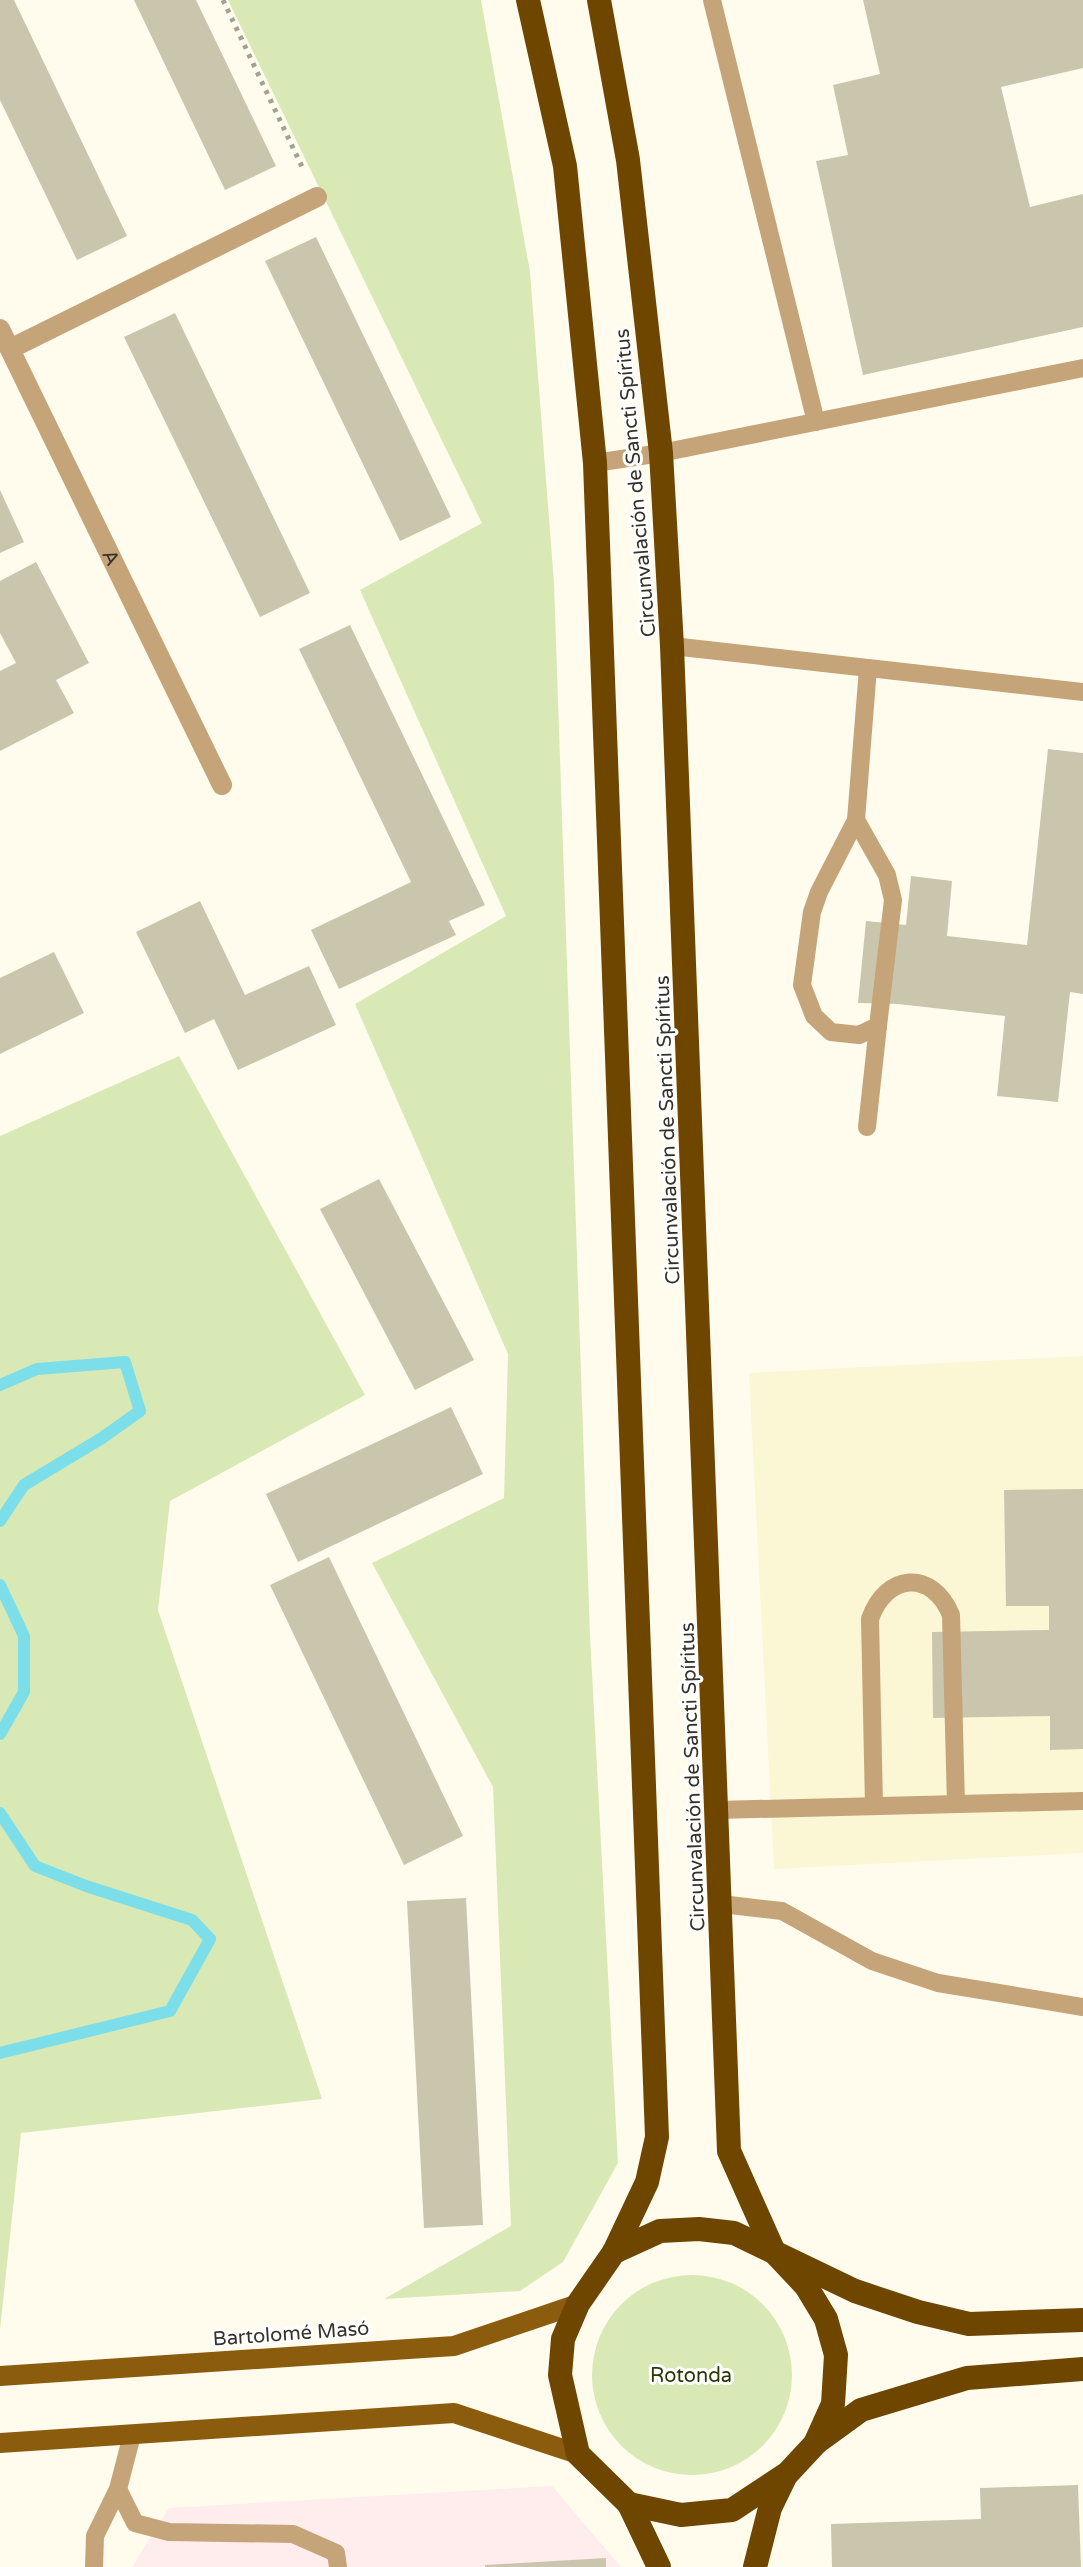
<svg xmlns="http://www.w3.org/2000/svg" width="1083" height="2567" font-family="'Varela Round',sans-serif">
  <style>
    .industrial { fill: #feedec }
    .built { fill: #fbf6d4 }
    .green { fill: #d9e9b6 }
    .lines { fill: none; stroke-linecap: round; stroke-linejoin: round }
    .stream { stroke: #7cdee9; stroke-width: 12 }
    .building { fill: #cac6ad }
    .path { stroke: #a3a194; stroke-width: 5; stroke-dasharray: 4 6; stroke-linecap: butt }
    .lane { stroke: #c5a47a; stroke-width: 18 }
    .street { stroke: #c5a47a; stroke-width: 20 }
    .primary { stroke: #8b5c0e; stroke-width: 20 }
    .highway { stroke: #6e4600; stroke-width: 24 }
    .labels { text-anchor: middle; stroke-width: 6; stroke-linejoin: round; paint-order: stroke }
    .street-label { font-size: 20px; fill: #343329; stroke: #fff }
    .park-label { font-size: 20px; fill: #2b3702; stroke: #fff }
  </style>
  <rect width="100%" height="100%" fill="#fffced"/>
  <polygon class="industrial" points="552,2486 621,2567 132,2567 169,2508"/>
  <polygon class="built" points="1083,1356 1083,1853 774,1869 749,1373"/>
  <g class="green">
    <polygon points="228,0 481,0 530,272 554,583 590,1636 618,2163 563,2262 520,2291 384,2299 511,2226 493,1787 372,1563 504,1498 508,1354 355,1004 506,916 360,590 482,523"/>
    <polygon points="179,1056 365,1395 170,1501 158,1610 322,2099 21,2133 0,2330 0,1136"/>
    <circle cx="692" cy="2375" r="100"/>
  </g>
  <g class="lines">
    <g class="stream">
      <polyline points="0,1385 37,1369 125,1362 140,1411 102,1438 24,1485 0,1521"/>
      <polyline points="0,1585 24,1636 24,1692 0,1734"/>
      <polyline points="0,1813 35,1866 86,1886 192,1920 210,1939 170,2011 0,2053"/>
    </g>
  </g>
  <g class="building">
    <polygon points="0,0 14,0 127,236 77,260 0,100"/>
    <polygon points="134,0 196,0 276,166 225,190"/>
    <polygon points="863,0 1083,0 1083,68 1001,87 1030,207 1083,194 1083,327 863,375 816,161 848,155 833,85 880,74"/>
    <polygon points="316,237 451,517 400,541 265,261"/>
    <polygon points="175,313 310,593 260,617 124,337"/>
    <polygon points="0,490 24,542 0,553"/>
    <polygon points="36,562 89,663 56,680 74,713 0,751 0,671 16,663 0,633 0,581"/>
    <polygon points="350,625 485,905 449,921 456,935 339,989 311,930 411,882 299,649"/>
    <polygon points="1048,749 1083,753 1083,994 1070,992 1058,1102 997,1096 1005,1016 898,1004 858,1003 866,921 906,925 911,876 952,881 947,936 1027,945"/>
    <polygon points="200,901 245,995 309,966 336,1025 238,1070 214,1019 185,1033 136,932"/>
    <polygon points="54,952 84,1013 0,1054 0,978"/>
    <polygon points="379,1179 474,1360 415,1390 320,1209"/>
    <polygon points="451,1407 483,1474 298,1562 266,1494"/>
    <polygon points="1083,1489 1083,1749 1050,1750 1050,1716 933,1718 932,1632 1049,1630 1049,1606 1006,1606 1004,1490"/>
    <polygon points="329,1557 463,1836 404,1865 270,1585"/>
    <polygon points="466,1898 483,2225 424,2228 407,1901"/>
    <polygon points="1078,2485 1081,2567 832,2567 831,2524 981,2519 980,2488"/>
    <polygon points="606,2558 606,2567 485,2567 485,2565"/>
  </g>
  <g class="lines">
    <polyline class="path" points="223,0 304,171"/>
    <g class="lane">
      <polyline points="712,0 816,422"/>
      <polyline points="595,463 661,453 1083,368"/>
      <polyline points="672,646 1083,692"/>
      <polyline points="856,820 887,875 893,900 878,1026 859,1035 831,1032 814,1016 802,985 812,912 819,892 856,820 868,668"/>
      <polyline points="867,1127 878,1026"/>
      <path d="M874,1806L870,1619C886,1573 932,1569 951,1615L956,1804"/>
      <polyline points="717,1810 1083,1801"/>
      <polyline points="721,1904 782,1911 872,1961 938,1983 1083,2007"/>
      <polyline points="118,2489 135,2523 169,2532 293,2534 336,2553 338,2567"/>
      <polyline points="94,2567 95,2536 118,2489 132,2435"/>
    </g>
    <g class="street">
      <path id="s1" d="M0,329L222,785"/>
      <polyline points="10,349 317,197"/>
    </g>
    <g class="primary">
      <polyline points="0,2376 454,2346 578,2304"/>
      <polyline points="0,2443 454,2413 578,2454"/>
    </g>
    <g class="highway">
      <polyline points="528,0 565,166 595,463 657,2137 647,2182 614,2252 578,2304 563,2339 560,2375 578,2454 629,2504 681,2515 732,2510 788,2473 815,2444 833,2404 836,2355 826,2319 806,2286 774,2252 729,2151 672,646 661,453 628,160 599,0"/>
      <polyline points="614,2252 660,2231 699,2229 734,2233 855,2291 918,2312 969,2324 1083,2320"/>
      <polyline points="817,2442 861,2410 967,2378 1083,2369"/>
      <polyline points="629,2504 659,2567"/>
      <polyline points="755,2567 770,2508 786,2475"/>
    </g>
  </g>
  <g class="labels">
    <g class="street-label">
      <text transform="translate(635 483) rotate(-95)" y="7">Circunvalación de Sancti Spíritus</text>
      <text dy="7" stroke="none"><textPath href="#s1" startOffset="254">A</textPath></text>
      <text transform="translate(667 1130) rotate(-92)" y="7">Circunvalación de Sancti Spíritus</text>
      <text transform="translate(692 1777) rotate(-92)" y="7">Circunvalación de Sancti Spíritus</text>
      <text transform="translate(291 2333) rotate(-4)" y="7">Bartolomé Masó</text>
    </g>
    <g class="park-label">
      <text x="691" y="2382">Rotonda</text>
    </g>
  </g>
</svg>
